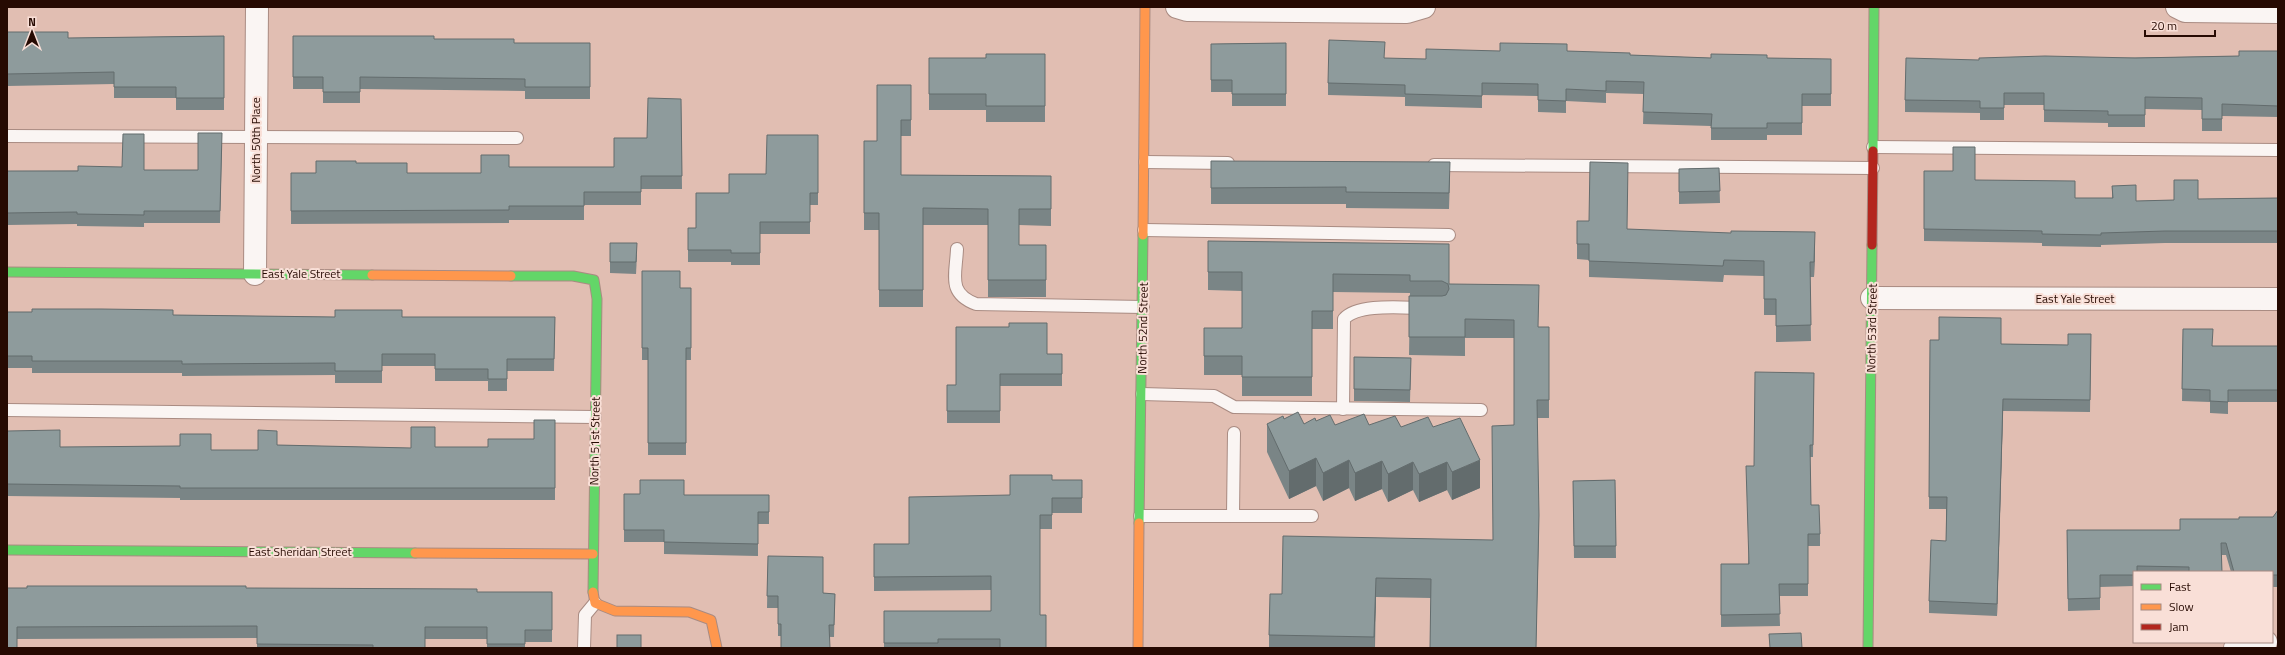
<svg xmlns="http://www.w3.org/2000/svg" width="2285" height="655" font-family="'Titillium Web',sans-serif">
  <style>
    .lines { fill: none; stroke-linecap: round; stroke-linejoin: round }
    .lane-casing { stroke: #a98b82; stroke-width: 14 }
    .street-casing { stroke: #a98b82; stroke-width: 24 }
    .fast-casing { stroke: #a98b82; stroke-width: 11 }
    .slow-casing { stroke: #a98b82; stroke-width: 11 }
    .jam-casing { stroke: #a98b82; stroke-width: 11 }
    .lane { stroke: #faf5f3; stroke-width: 12 }
    .street { stroke: #faf5f3; stroke-width: 22 }
    .fast { stroke: #63d668; stroke-width: 9 }
    .slow { stroke: #ff974d; stroke-width: 9 }
    .jam { stroke: #b3261e; stroke-width: 9 }
    .wall { fill: #7a8586 }
    .shaded-wall { fill: #636c6d }
    .building { fill: #8e9b9c; stroke: #636c6d }
    .labels { text-anchor: middle; stroke-width: 4; stroke-linejoin: round; paint-order: stroke }
    .street-label { font-size: 12px; fill: #260a02; stroke: #f9dfd7 }
  </style>
  <rect width="100%" height="100%" fill="#e1beb2"/>
  <g class="lines">
    <defs>
      <g id="lane">
        <polyline points="7,136 517,138"/>
        <polyline points="1873,147 2278,150"/>
        <polyline points="1145,162 1228,163"/>
        <polyline points="1434,165 1873,168"/>
        <polyline points="1144,230 1449,235"/>
        <path d="M957,249C956,275 947,293 976,304L1143,307"/>
        <polyline points="1142,394 1214,396 1234,407 1481,410"/>
        <path d="M1343,409L1344,319C1358,303 1404,308 1424,308"/>
        <polyline points="7,410 595,417"/>
        <polyline points="1140,516 1312,516"/>
        <polyline points="1233,516 1234,433"/>
        <polyline points="584,648 585,615 595,603"/>
      </g>
      <g id="street">
        <polyline points="1177,7 1187,10 1407,12 1424,7"/>
        <polyline points="2177,7 2185,11 2278,12"/>
        <polyline points="255,274 257,7"/>
        <polyline points="1872,298 2278,299"/>
        <polyline points="2235,648 2266,642"/>
      </g>
      <g id="fast">
        <polyline points="1873,151 1874,7"/>
        <polyline points="7,272 372,275"/>
        <polyline points="511,276 573,276 594,280 597,299 593,592"/>
        <polyline points="1139,523 1143,235"/>
        <polyline points="7,550 415,553"/>
        <polyline points="1868,648 1872,245"/>
      </g>
      <g id="slow">
        <polyline points="1143,235 1145,7"/>
        <polyline points="372,275 511,276"/>
        <polyline points="415,553 593,554"/>
        <polyline points="593,592 595,603 615,611 689,612 711,620 717,648"/>
        <polyline points="1138,648 1139,523"/>
      </g>
      <polyline id="jam" points="1872,245 1873,151"/>
    </defs>
    <use href="#lane" class="lane-casing"/>
    <use href="#street" class="street-casing"/>
    <use href="#fast" class="fast-casing"/>
    <use href="#slow" class="slow-casing"/>
    <use href="#jam" class="jam-casing"/>
    <use href="#lane" class="lane"/>
    <use href="#street" class="street"/>
    <use href="#fast" class="fast"/>
    <use href="#slow" class="slow"/>
    <use href="#jam" class="jam"/>
  </g>
  <g class="wall">
    <polygon points="7,32 68,38 224,36 224,110 176,110 176,98 114,98 114,84 7,86"/>
    <polygon points="293,36 434,39 514,43 590,43 590,99 525,99 525,91 360,89 360,103 323,103 323,89 293,89"/>
    <polygon points="1286,43 1286,106 1232,106 1232,92 1211,92 1211,44"/>
    <polygon points="1500,51 1567,51 1630,55 1711,58 1831,59 1831,106 1802,106 1802,135 1767,135 1767,140 1711,140 1711,126 1643,124 1644,94 1606,93 1606,103 1566,101 1566,113 1538,112 1538,96 1482,95 1482,108 1405,106 1405,97 1328,95 1328,83 1426,59"/>
    <polygon points="2278,51 2278,117 2222,116 2222,131 2202,131 2202,110 2145,109 2145,127 2108,127 2108,123 2044,122 2044,105 2004,105 2004,120 1980,120 1980,113 1905,112 1905,100 1979,60 2239,56"/>
    <polygon points="1045,54 1045,122 986,122 986,110 929,110 929,58 986,58"/>
    <polygon points="911,85 911,136 901,136 901,175 1051,176 1051,226 1019,225 1019,245 1046,245 1046,297 988,297 988,225 923,225 923,307 879,307 879,230 864,230 864,141 877,141"/>
    <polygon points="681,99 682,189 641,189 641,205 584,205 584,220 509,220 509,223 291,224 291,173 316,173 356,163 407,173 481,173 509,167 614,167 647,138"/>
    <polygon points="818,135 818,205 810,205 810,234 760,234 760,265 731,265 731,262 688,262 688,228 696,228 729,193 766,174"/>
    <polygon points="222,145 220,223 144,223 144,227 77,226 77,224 7,225 7,171 198,170"/>
    <polygon points="1211,161 1450,178 1449,209 1346,208 1346,204 1211,204"/>
    <polygon points="1719,168 1720,203 1679,204 1679,169"/>
    <polygon points="1924,171 2075,198 2112,198 2112,186 2136,201 2278,198 2278,243 2165,243 2101,245 2101,247 2042,246 2042,243 1924,241"/>
    <polygon points="1627,229 1815,248 1814,277 1810,277 1811,341 1776,342 1776,315 1764,315 1764,276 1724,275 1723,282 1589,277 1589,260 1577,259 1577,244"/>
    <polygon points="610,243 637,255 636,274 610,273"/>
    <polygon points="1449,244 1449,284 1538,327 1549,327 1549,418 1537,418 1539,533 1536,648 1430,648 1431,598 1376,597 1375,648 1269,648 1269,635 1282,594 1493,540 1514,425 1514,338 1465,338 1465,356 1409,355 1410,293 1333,292 1333,329 1312,329 1312,396 1242,396 1242,375 1204,375 1204,328 1242,328 1242,291 1208,290 1208,272"/>
    <polygon points="642,271 680,288 691,288 691,360 686,360 686,455 648,455 648,360 642,360"/>
    <polygon points="7,312 173,315 335,317 555,317 554,371 507,371 507,391 488,391 488,381 435,381 435,366 382,366 382,383 335,383 335,375 182,376 182,373 32,373 32,368 7,368"/>
    <polygon points="2183,329 2213,346 2278,346 2278,404 2278,402 2228,402 2228,414 2210,413 2210,402 2182,401"/>
    <polygon points="2091,334 2090,412 2003,411 1997,616 1929,613 1929,601 1946,541 1946,509 1929,509 1930,340 2001,344 2068,345"/>
    <polygon points="1047,354 1062,354 1062,386 1000,386 1000,423 947,423 947,385 956,385"/>
    <polygon points="1354,357 1411,358 1410,402 1354,401"/>
    <polygon points="1814,373 1813,457 1810,457 1811,505 1820,534 1820,546 1808,546 1808,596 1779,596 1780,626 1721,627 1721,564 1748,564 1754,466"/>
    <polygon points="1284,419 1304,424 1316,421 1335,425 1369,425 1401,427 1433,427 1480,488 1452,500 1447,490 1419,502 1413,490 1388,502 1382,489 1355,501 1349,488 1323,501 1316,486 1289,499 1267,452 1267,424"/>
    <polygon points="555,420 555,500 180,500 180,498 7,496 7,431 60,447 211,450 258,450 277,445 411,448 435,447 488,447 534,439"/>
    <polygon points="1052,480 1082,480 1082,513 1052,513 1052,529 1040,529 1040,615 1046,648 884,648 884,611 991,611 991,590 874,591 874,544 909,544 1010,495"/>
    <polygon points="1615,480 1616,558 1574,558 1573,481"/>
    <polygon points="624,494 684,495 769,495 769,524 758,524 758,556 664,554 664,542 624,542"/>
    <polygon points="2278,510 2278,587 2272,587 2272,572 2231,572 2226,555 2222,555 2222,572 2134,572 2134,586 2100,587 2100,610 2068,611 2067,530 2180,530 2239,519 2273,517"/>
    <polygon points="768,556 823,593 835,594 834,637 778,636 778,608 767,608"/>
    <polygon points="7,588 246,588 477,592 552,592 552,642 525,642 525,648 487,648 487,639 425,639 425,648 257,648 257,638 17,639"/>
  </g>
  <g class="shaded-wall">
    <polygon points="1815,232 1815,248 1814,277 1814,262"/>
    <polygon points="2003,399 2003,411 1997,616 1997,604"/>
    <polygon points="1316,458 1316,486 1289,499 1289,471"/>
    <polygon points="1349,460 1349,488 1323,501 1323,473"/>
    <polygon points="1480,460 1480,488 1452,500 1452,472"/>
    <polygon points="1382,461 1382,489 1355,501 1355,473"/>
    <polygon points="1413,462 1413,490 1388,502 1388,474"/>
    <polygon points="1447,462 1447,490 1419,502 1419,474"/>
    <polygon points="1376,578 1376,597 1374,648 1374,637"/>
  </g>
  <g class="building">
    <polygon points="7,32 68,32 68,38 224,36 224,98 176,98 176,87 114,87 114,72 7,74"/>
    <polygon points="293,36 434,36 434,39 514,39 514,43 590,43 590,87 525,87 525,79 360,77 360,92 323,92 323,77 293,77"/>
    <polygon points="1329,40 1385,42 1384,58 1426,59 1426,49 1500,51 1500,43 1567,44 1567,51 1630,53 1630,55 1711,58 1711,54 1767,55 1767,58 1831,59 1831,94 1802,94 1802,123 1767,123 1767,128 1711,128 1712,114 1643,112 1644,82 1606,81 1606,91 1566,89 1566,101 1538,100 1538,84 1482,83 1482,96 1405,94 1405,85 1328,83"/>
    <polygon points="1286,43 1286,94 1232,94 1232,80 1211,80 1211,44"/>
    <polygon points="2239,51 2278,51 2278,106 2222,104 2222,119 2202,119 2202,98 2145,97 2145,115 2108,115 2108,111 2044,110 2044,93 2004,93 2004,108 1980,108 1980,101 1905,100 1906,58 1979,60 1979,58 2045,56 2135,58 2239,56"/>
    <polygon points="986,54 1045,54 1045,106 986,106 986,94 929,94 929,58 986,58"/>
    <polygon points="877,85 911,85 911,120 901,120 901,175 1051,176 1051,209 1019,209 1019,245 1046,245 1046,280 988,280 988,209 923,208 923,290 879,290 879,213 864,213 864,141 877,141"/>
    <polygon points="648,98 681,99 682,176 641,176 641,192 584,192 584,206 509,206 509,210 291,211 291,173 316,173 316,161 356,161 356,163 407,163 407,173 481,173 481,155 509,155 509,167 614,167 614,138 647,138"/>
    <polygon points="198,133 222,133 220,211 144,211 144,215 77,214 77,212 7,213 7,171 78,171 78,166 122,167 123,134 144,134 144,170 198,170"/>
    <polygon points="767,135 818,135 818,193 810,193 810,222 760,222 760,253 731,253 731,250 688,250 688,228 696,228 696,193 729,193 729,174 766,174"/>
    <polygon points="1953,147 1975,147 1975,180 2075,181 2075,198 2113,198 2112,186 2136,185 2136,201 2174,200 2174,180 2198,180 2198,199 2278,198 2278,231 2165,231 2101,233 2101,235 2042,234 2042,231 1924,229 1924,171 1953,171"/>
    <polygon points="1211,161 1450,162 1449,193 1346,192 1346,187 1211,188"/>
    <polygon points="1590,162 1628,163 1627,229 1731,233 1731,231 1815,232 1814,262 1810,262 1811,325 1776,326 1776,299 1764,299 1764,261 1724,260 1723,266 1589,261 1589,244 1577,244 1577,221 1589,221"/>
    <polygon points="1719,168 1720,191 1679,192 1679,169"/>
    <polygon points="1208,241 1449,244 1449,284 1539,285 1538,327 1549,327 1549,400 1537,400 1539,515 1536,648 1430,648 1431,579 1376,578 1374,637 1269,635 1270,594 1282,594 1283,536 1493,540 1492,426 1514,425 1514,320 1465,319 1465,337 1409,337 1409,296 1442,296 1446,295 1449,289 1448,284 1442,281 1410,281 1410,275 1333,274 1333,311 1312,311 1312,377 1242,377 1242,356 1204,356 1204,328 1242,328 1242,272 1208,272"/>
    <polygon points="610,243 637,243 636,262 610,262"/>
    <polygon points="642,271 680,271 680,288 691,288 691,348 686,348 686,443 648,443 648,348 642,348"/>
    <polygon points="32,309 101,309 173,310 173,315 335,317 335,310 402,310 402,317 555,317 554,359 507,359 507,379 488,379 488,369 435,369 435,354 382,354 382,371 335,371 335,363 182,364 182,361 32,361 32,356 7,356 7,312 32,312"/>
    <polygon points="1939,317 2001,318 2001,344 2068,345 2068,334 2091,334 2090,400 2003,399 1997,604 1929,601 1931,540 1946,541 1947,497 1929,497 1930,340 1939,340"/>
    <polygon points="1009,323 1047,323 1047,354 1062,354 1062,374 1000,374 1000,411 947,411 947,385 956,385 956,327 1009,327"/>
    <polygon points="2183,329 2213,329 2212,346 2278,346 2278,392 2278,390 2228,390 2228,402 2210,401 2210,390 2182,389"/>
    <polygon points="1354,357 1411,358 1410,390 1354,389"/>
    <polygon points="1755,372 1814,373 1813,445 1810,445 1811,505 1819,505 1820,534 1808,534 1808,584 1779,584 1780,614 1721,615 1721,564 1749,564 1746,466 1754,466"/>
    <polygon points="1298,412 1304,424 1315,418 1316,421 1330,415 1335,425 1364,414 1369,425 1395,416 1401,427 1428,417 1433,427 1460,418 1480,460 1452,472 1447,462 1419,474 1413,462 1388,474 1382,461 1355,473 1349,460 1323,473 1316,458 1289,471 1267,424 1283,416 1284,419"/>
    <polygon points="534,420 555,420 555,488 180,488 180,486 7,484 7,431 60,430 60,447 180,446 180,434 211,434 211,450 258,450 258,430 277,431 277,445 411,448 411,427 435,427 435,447 488,447 488,439 534,439"/>
    <polygon points="1010,475 1052,475 1052,480 1082,480 1082,498 1052,498 1052,515 1040,515 1040,615 1046,615 1046,648 1000,648 1000,639 938,639 938,643 884,643 884,611 991,611 991,576 874,577 874,544 909,544 909,497 1010,495"/>
    <polygon points="640,480 684,480 684,495 769,495 769,512 758,512 758,544 664,542 664,530 624,530 624,494 640,494"/>
    <polygon points="1615,480 1616,546 1574,546 1573,481"/>
    <polygon points="2278,510 2278,575 2272,575 2272,572 2234,572 2226,543 2221,543 2222,572 2189,572 2189,567 2137,566 2137,572 2134,572 2134,575 2100,575 2100,598 2068,599 2067,530 2180,530 2180,519 2239,519 2239,517 2273,517"/>
    <polygon points="768,556 823,557 823,593 835,594 834,625 829,625 830,648 781,648 781,624 778,624 778,596 767,596"/>
    <polygon points="27,586 246,586 246,588 477,589 477,592 552,592 552,630 525,630 525,644 487,644 487,627 425,627 425,648 373,648 373,645 257,644 257,626 17,627 17,648 7,648 7,588 27,588"/>
    <polygon points="1801,633 1802,648 1770,648 1769,634"/>
    <rect x="617" y="635" width="24" height="13"/>
  </g>
  <g class="labels">
    <g class="street-label">
      <text transform="translate(256 140) rotate(-90)" y="4">North 50th Place</text>
      <text x="301" y="278">East Yale Street</text>
      <text x="2075" y="303">East Yale Street</text>
      <text transform="translate(1143 328) rotate(-89)" y="4">North 52nd Street</text>
      <text transform="translate(1872 328) rotate(-89)" y="4">North 53rd Street</text>
      <text transform="translate(595 441) rotate(-89)" y="4">North 51st Street</text>
      <text x="300" y="556">East Sheridan Street</text>
    </g>
  </g>
  <rect width="2285" height="655" fill="none" stroke="#260a02" stroke-width="16"/>
  <rect x="2133" y="571" width="140" height="72" fill="#f9dfd7" stroke="#a58a82"/>
  <rect x="2141" y="584" width="20" height="6" fill="#63d668" stroke="#a58a82"/>
  <text x="2169" y="591" font-size="12" fill="#260a02">Fast</text>
  <rect x="2141" y="604" width="20" height="6" fill="#ff974d" stroke="#a58a82"/>
  <text x="2169" y="611" font-size="12" fill="#260a02">Slow</text>
  <rect x="2141" y="624" width="20" height="6" fill="#b3261e" stroke="#a58a82"/>
  <text x="2169" y="631" font-size="12" fill="#260a02">Jam</text>
  <g transform="translate(32 32)" stroke="#f9dfd7" stroke-width="3" paint-order="stroke">
  <path d="M0-3L7 15L0 10L-7 15Z" fill="#260a02"/>
  <text y="-6" font-size="11" font-weight="bold" text-anchor="middle" fill="#260a02">N</text>
  </g>
  <path d="M2145 30v6h70v-6" fill="none" stroke="#260a02" stroke-width="2"/>
  <text x="2151" y="30" font-size="12" fill="#260a02" stroke="#f9dfd7" stroke-width="3" paint-order="stroke">20 m</text>
</svg>
